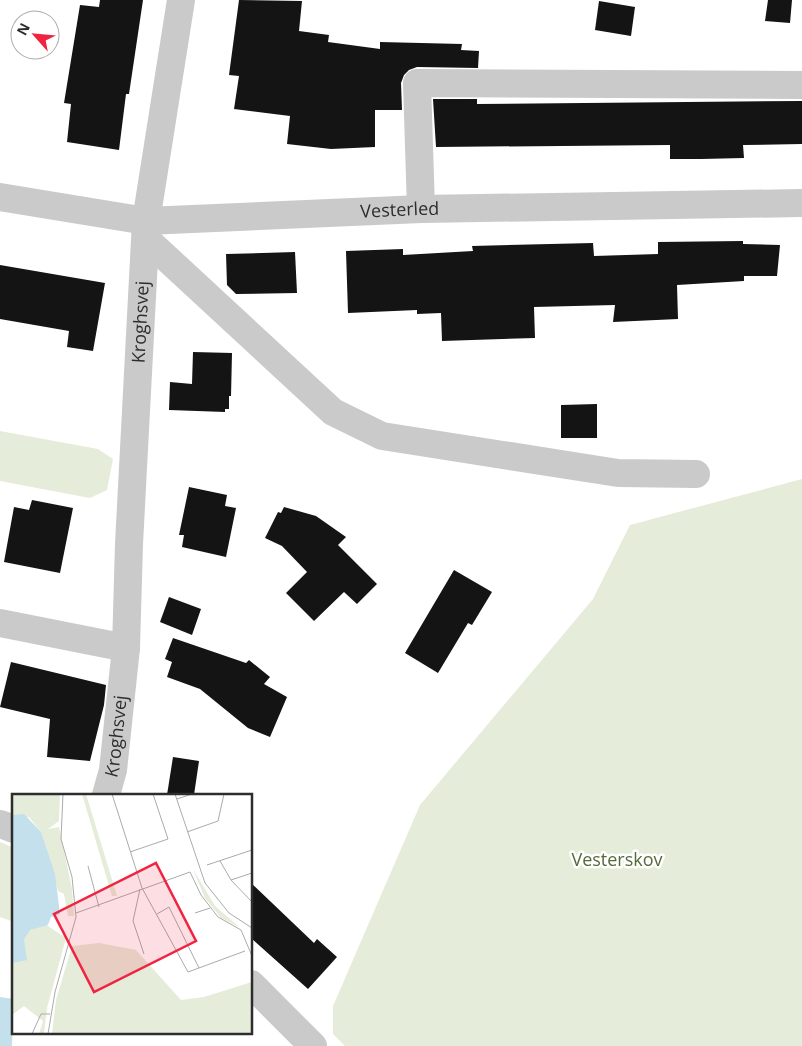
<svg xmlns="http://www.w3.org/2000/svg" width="802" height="1046" font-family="'Open Sans',sans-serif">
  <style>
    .green { fill: #e5ecd9 }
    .water { fill: #c4e0ed }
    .building { fill: #141414 }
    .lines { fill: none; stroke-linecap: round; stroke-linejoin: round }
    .minor { stroke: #cacaca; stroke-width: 28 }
    .labels { text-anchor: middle; stroke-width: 5; stroke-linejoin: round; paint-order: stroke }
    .street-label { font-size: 18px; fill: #2d2d2d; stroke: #fff }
    .park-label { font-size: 18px; fill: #546b38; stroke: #fff }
    .inset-road { fill: none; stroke: #ababab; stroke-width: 1 }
    .view { fill: #f02341; fill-opacity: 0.15; stroke: #f02341; stroke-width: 2.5 }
    .inset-edge { fill: none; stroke: #2d2d2d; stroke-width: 2.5 }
  </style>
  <rect width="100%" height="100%" fill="#fff"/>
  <g class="green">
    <polygon points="0,431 98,449 113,459 107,490 90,498 0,481"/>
    <polygon points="802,479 802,1046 345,1046 333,1034 333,1006 420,805 593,599 630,525"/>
    <polygon points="0,842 14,848 14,922 0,917"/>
  </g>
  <polygon class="water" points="0,997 14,999 12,1046 0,1046"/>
  <g class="building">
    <polygon points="100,0 143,0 129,94 126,94 119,150 67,142 71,104 64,103 80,5 99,7"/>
    <polygon points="239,0 302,1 299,31 329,35 328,42 380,49 380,42 462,44 461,50 479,51 478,68 417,67 409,70 404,75 401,83 402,110 375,110 375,147 331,149 287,144 290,116 234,109 239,76 229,75"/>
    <polygon points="768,0 792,0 790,23 765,21"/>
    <polygon points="599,1 635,7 631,36 595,30"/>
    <polygon points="433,99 477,99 477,104 802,101 802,144 743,145 744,158 701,159 670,159 670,145 436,147"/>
    <polygon points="743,241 743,244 780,245 777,276 744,276 744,281 677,285 678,319 613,322 615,305 534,307 535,338 442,341 441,313 417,314 417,310 348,313 346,251 403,249 403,255 473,251 472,246 593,243 594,256 658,254 658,242"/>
    <polygon points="295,252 297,293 236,294 227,285 226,254"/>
    <polygon points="0,265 105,283 93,351 67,347 69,331 0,319"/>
    <polygon points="193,352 232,353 231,396 229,396 229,409 225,409 225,412 169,410 170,382 192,384"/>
    <polygon points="597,404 597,438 561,438 561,405"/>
    <polygon points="189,487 227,495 225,506 236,508 226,557 182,547 184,535 179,535"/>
    <polygon points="32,500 73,508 60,573 4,562 14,507 29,510"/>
    <polygon points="284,507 316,516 346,537 338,545 377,584 357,604 344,592 314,621 286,593 307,572 282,546 265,538 278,512 281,513"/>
    <polygon points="454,570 492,592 472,625 468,623 438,673 405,653"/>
    <polygon points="169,597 201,609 192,635 160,622"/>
    <polygon points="173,638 246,663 249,660 270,677 264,684 287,697 270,737 248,728 200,689 167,677 172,662 165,659"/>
    <polygon points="11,662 106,685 104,705 90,761 47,757 50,719 0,707"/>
    <polygon points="173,757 199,761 194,795 167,795"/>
    <polygon points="251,883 314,943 317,939 337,957 308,989 251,938"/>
  </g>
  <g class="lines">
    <g class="minor">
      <path id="s1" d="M0,197L146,221L421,209L802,203"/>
      <polyline points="421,209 417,83 802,85"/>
      <polyline points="147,240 333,412 382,436 618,473 696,474"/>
      <polyline points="0,623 126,648"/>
      <path id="s2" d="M106,795L113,770L126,648L129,544L146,221L181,0"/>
      <polyline points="0,824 14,829"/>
      <polyline points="251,984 313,1046"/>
    </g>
  </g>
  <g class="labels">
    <g class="street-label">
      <text dy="6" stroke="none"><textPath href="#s1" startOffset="402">Vesterled</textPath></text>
      <text dy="6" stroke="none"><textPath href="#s2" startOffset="475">Kroghsvej</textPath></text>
      <text dy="6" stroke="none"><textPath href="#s2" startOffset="60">Kroghsvej</textPath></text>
    </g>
    <g class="park-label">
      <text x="617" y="866">Vesterskov</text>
    </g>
  </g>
  <g transform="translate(12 794)">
    <rect width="240" height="240" fill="#fff"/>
    <path d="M0,0H48L47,27L36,35L47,33L60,95L62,122H56L52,100L46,97L29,38L17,23L0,26ZM70,0H74L105,102H100ZM181,75L203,112L227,133L209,124L193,104ZM33,130L54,144L35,214L32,240H27L31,227L12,212L0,221V157L16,137ZM87,149L124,156L169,206L192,203L240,188V240H40L44,206L60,152Z" fill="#e5ecd9"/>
    <path d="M12,20L29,38L43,80L48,120L39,123L36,131L18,136L12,145L15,166L0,169V21Z" fill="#c4e0ed"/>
    <path class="inset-road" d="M100,0L130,94L176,178L233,157M163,0L193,89L217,119L240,134M165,5L180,0M175,38L206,27L212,0M118,58L156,45L141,0M208,67L219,86L240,108M195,71L240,56M76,72L87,113M219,86L240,79M128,95L121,127L132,160M64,119L178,78L189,101L206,123L229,136L240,162M183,119L198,114M145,120L157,113L187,174M20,240L29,220H38M36,240L43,198L64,123L60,83L49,45L51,0"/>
    <path class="view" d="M144,69L184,147L82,198L42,120Z"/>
    <rect width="240" height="240" class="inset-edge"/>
  </g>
  <g transform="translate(35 35) rotate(297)"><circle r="24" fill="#ffffff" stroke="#ababab"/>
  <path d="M0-4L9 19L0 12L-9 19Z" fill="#f02341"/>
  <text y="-8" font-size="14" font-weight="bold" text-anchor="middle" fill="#2d2d2d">N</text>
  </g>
</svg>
